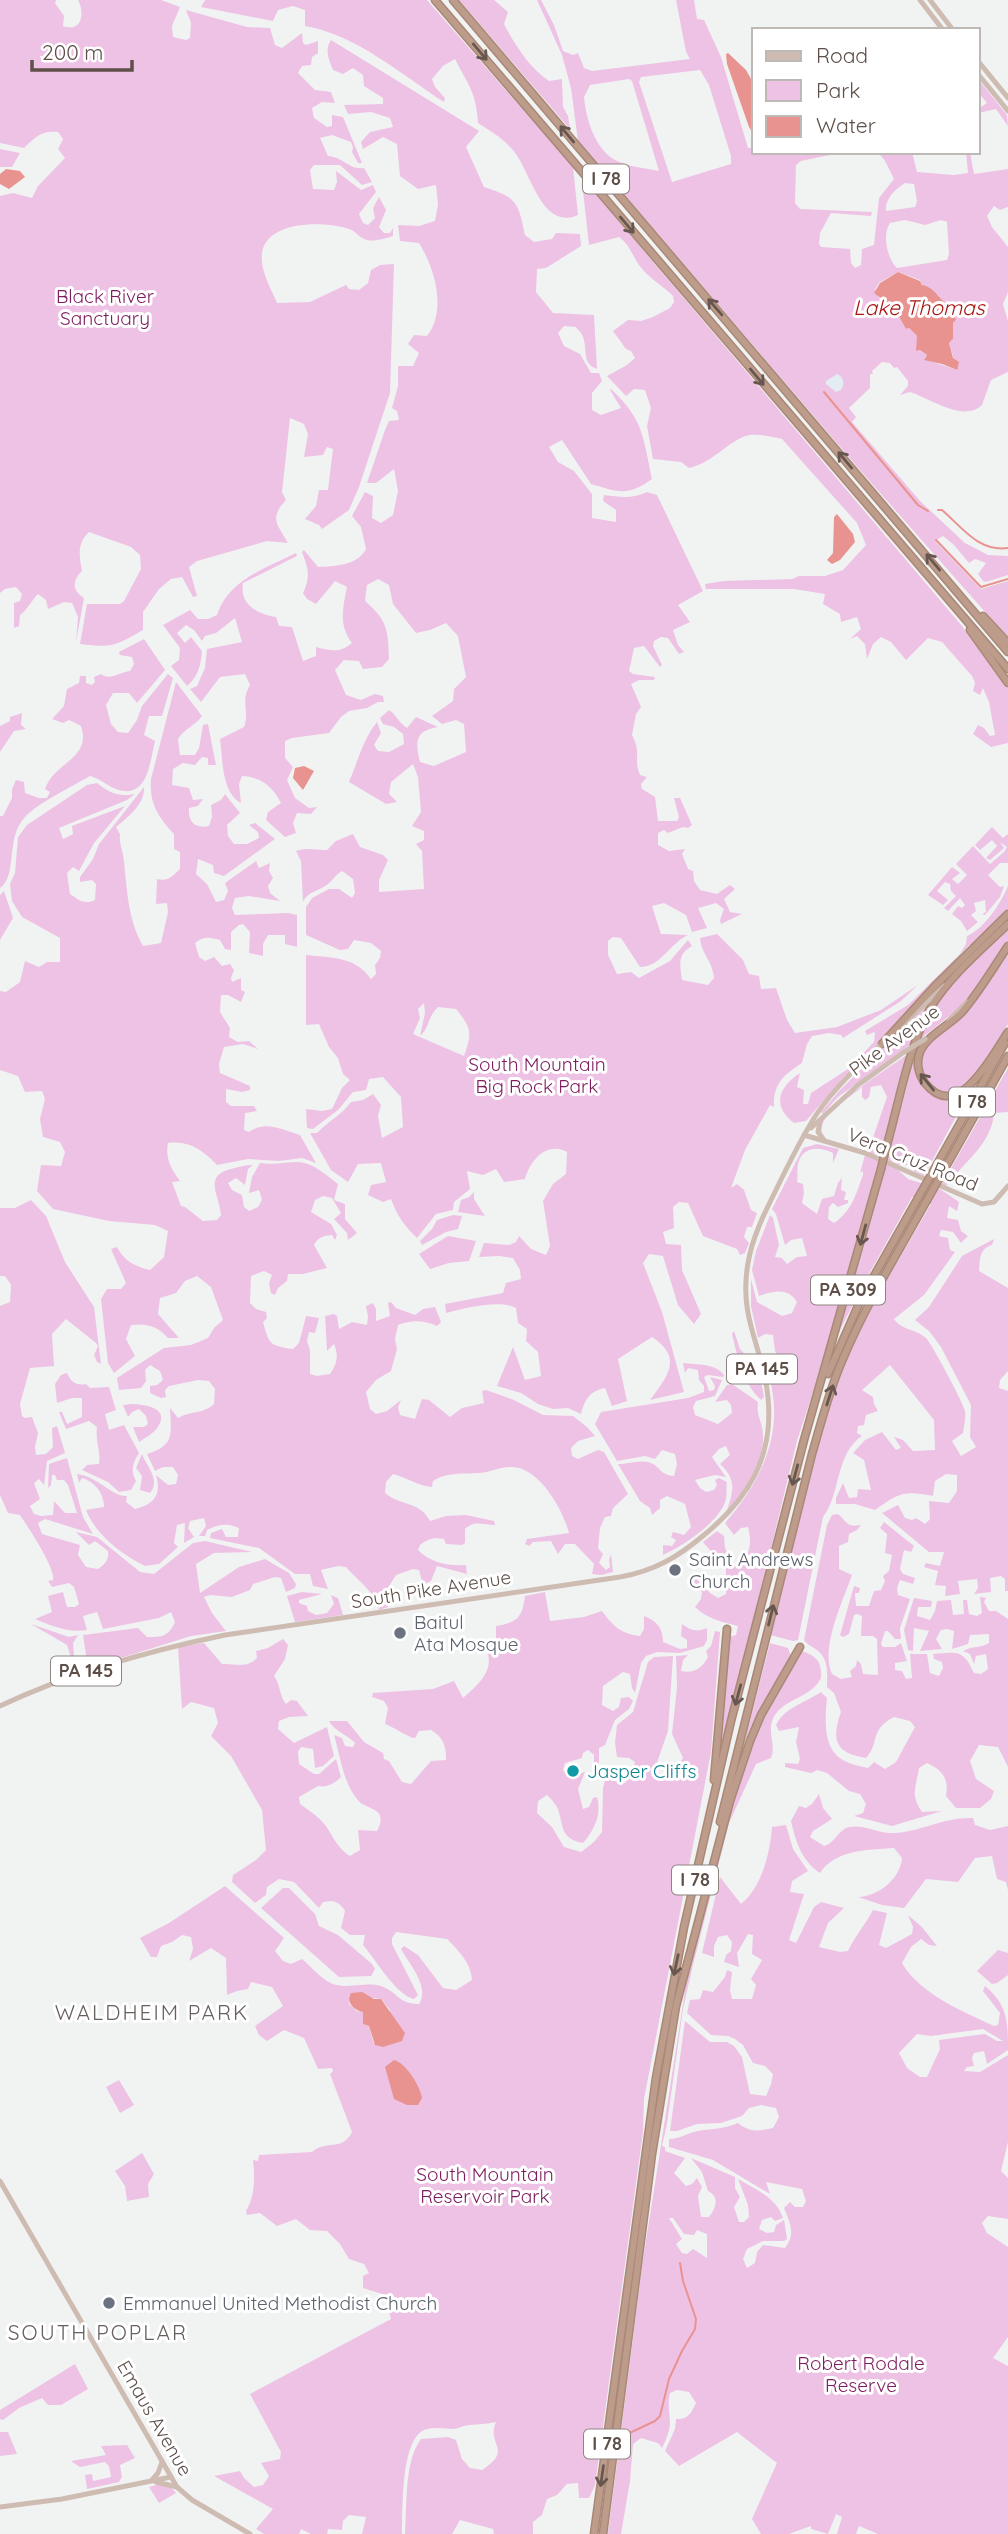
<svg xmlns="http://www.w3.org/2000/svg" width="1008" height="2534" font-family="Quicksand,sans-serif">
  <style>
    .green { fill: #eec2e5; fill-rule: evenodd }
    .sand { fill: #e3ebf3 }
    .water { fill: #e99391 }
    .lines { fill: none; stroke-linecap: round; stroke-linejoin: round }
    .stream { stroke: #e99391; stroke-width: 2 }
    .highway-casing { stroke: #a98876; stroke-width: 9 }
    .major { stroke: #cebbb2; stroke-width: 5 }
    .highway { stroke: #bd9c8b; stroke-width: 6 }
    .highway-bridge-casing { stroke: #a98876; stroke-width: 9; stroke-linecap: butt }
    .major-bridge { stroke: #cebbb2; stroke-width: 5 }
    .highway-bridge { stroke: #bd9c8b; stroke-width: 6 }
    .oneway { stroke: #685750 }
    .worship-dot { fill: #6b7280; stroke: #fff; stroke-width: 2.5 }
    .culture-dot { fill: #0f9aa8; stroke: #fff; stroke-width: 2.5 }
    .labels { text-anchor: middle; stroke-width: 6; stroke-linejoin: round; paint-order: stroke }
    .shield { fill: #fff; stroke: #8e8480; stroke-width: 2 }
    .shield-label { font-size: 18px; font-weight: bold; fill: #5e4f49 }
    .park-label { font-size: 19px; fill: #7e1b5e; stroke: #fff }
    .street-label { font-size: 19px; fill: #5e4f49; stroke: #fff }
    .worship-label { font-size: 19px; fill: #5b616d; stroke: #fff; text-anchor: start }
    .culture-label { font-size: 19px; fill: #0d838f; stroke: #fff; text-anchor: start }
    .water-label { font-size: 21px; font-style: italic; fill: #a81612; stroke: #fff }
    .neighbourhood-label { font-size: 21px; letter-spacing: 2px; fill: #66615e; stroke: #fff }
  </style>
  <rect width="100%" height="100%" fill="#f1f3f3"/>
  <g class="green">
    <path d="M0,0H56L55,3L64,16L63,26C82,33 85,13 78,0H161L180,7L172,26L173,37L186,40L190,38L191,23L186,10L247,27L270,28L275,45L282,48L302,33L303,43L306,45L318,41V53L312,57L311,65L302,66L298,73L315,90L331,92L335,103L322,102L312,108L314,118L327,127L332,126V115L343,117L362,163H358L352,152L353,147L351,142L332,135L320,138L328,156C343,157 349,170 364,168L372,182L362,185L340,165H314L310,170L313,189L334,190L337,182L336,171L361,190L373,185L376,192L359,214L363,223L368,225L375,218L373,208L379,197L386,210L379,227L384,233H390L393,228V236C386,238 374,242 367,240C359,238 356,231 349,229C322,220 257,220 262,262C263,275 272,291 277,303L310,302L346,285L349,289L359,290L368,283L371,270L380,265L394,264L390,393L359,487L349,510L322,529L319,525L305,519L316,506L319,490H328L333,449L327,447L323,455L304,457L308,434L304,424L290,418L282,492L286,500C269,518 277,524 288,543L267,541L197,561L189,567L197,596L193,597L182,577L171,579L159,589L143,612V630C115,646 112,648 80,644L87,604H120L124,601L141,569L140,555L131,547L89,532C77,543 79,555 82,571C72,580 72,591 84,598L76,642L78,617L72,603L64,602L48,609L46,600L38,594C31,601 28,609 20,615L19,626L14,628V603L20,601L22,594L16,587L5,589L0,593V196L13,193L32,198L38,186L65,158L58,149L63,139L58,132C42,130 35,137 24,148L0,143Z"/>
    <path d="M205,0H427L573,167L578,215C543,231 531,175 516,154C506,140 492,132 478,123C476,91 468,85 455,59L443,66L432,79L435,87L445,98L444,102C400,74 357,35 305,26V10L293,6L278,10L273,21L201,7Z"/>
    <path d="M459,0H494L508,12L504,24C515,45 529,67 549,81L562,79L563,107L568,116L570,129Z"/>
    <path d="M537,0H541L554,25L563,51L573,55L578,53L584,68L592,71L690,59L686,52L676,0H694L697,19L704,20L721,57L748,148H754V152H844L801,161L796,165L795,203L800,209L872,212L871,216L831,213L820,233L819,244L821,247L850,249L851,263L855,268L861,265L862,249L874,245L879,198L894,179L885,161L878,152H912L917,172L954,175L968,173L966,152H970L974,174L1008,169V207L1000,210L994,206L987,216L992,227L1008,247V292L1003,304L1008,321V372L991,380L982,405C964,423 929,398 910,392L900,395L908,386V381L897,367L894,368L890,363L882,362L872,371L873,374H870V388L849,408L856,417L852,422L921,502L965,543L988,555L1008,556V575L986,582L983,581L978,574L986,563L975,559L969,563L954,545L943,536L935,541L981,589L1008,581V638L866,477L578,141L571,88L562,55ZM700,70L709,85L731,156V164L672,182L639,82L641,77ZM629,79L632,81L659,171C646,168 627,167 615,160C595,149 586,119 584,97L590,85ZM905,183L914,184L917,201L915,207L886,211C885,198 895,190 905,183ZM905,220L925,225L941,220L947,222L949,254L947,260L897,268C887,258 882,235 890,223ZM898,272L920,280L922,285C936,288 940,303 953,308L956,320L953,323V339L949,343L957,370L924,359L927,355L920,350L917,351V336L909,328L906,329L898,315L879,298L875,289L880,282Z"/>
    <path d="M331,40L479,131L466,147L484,187C517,198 518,201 525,235L534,242L552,239L556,233L580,234L581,246L546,268L537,269L536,292L553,313L594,315L597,369C581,363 588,350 583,337C582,333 578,330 576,327L564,326L558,333L564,346L580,354L591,373H599L602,381L592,393V410L601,415L621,408L610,390L611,389C644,420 643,437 652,479C627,497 619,492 591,484L562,440L549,447L558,462L574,471L592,494V518L616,522V510L603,501L604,495C620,497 633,499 647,492L657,495L703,591L678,605L690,622L673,630L678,645L684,652L679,654L668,638L661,637L654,641L653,646L662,665L660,667L644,646L634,648L629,671L633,674L655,677L654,680H639L631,684L641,707L636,714L632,735C642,753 633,759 640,775L647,777L641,784L642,789L655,797L658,821H677L679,817L674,798H680L692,825L688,828L683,827L668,833L664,830L658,833V845L669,851L685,849L682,854L688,869L693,871L694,881L700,890L717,894L730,885L735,889L724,899L730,912L742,914L721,924L720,920L724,909L716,903L698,908L707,928L692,932L686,915L664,903L652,906L661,934L688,935C670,943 661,967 640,967L621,938L613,937L608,941V955L617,974L631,972L639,978L670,961L688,940L692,946C677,954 680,965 682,980L708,985L714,978C712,959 702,956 700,938L717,934L743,960L749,974L759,976L761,989L776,988L787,1020L795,1033L837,1027L881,1010L918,985L901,1001L843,1038L841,1035L829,1033L812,1036L807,1044L802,1063C784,1075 773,1083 774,1107L770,1105L745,1150L731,1188L737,1184L744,1190L751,1210L757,1213L752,1227H747L744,1237L749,1243L745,1253L740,1255L737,1249L703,1236L688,1203L679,1202L673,1207L674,1228L663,1232L666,1244L681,1245L682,1270L701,1314L694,1324L678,1305L663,1256L649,1254L643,1263L662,1312L684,1392L650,1400C667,1377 684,1358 652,1337L618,1359L627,1401L612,1406L605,1388C590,1391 585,1399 581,1414L568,1408L553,1409L538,1404L521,1393L497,1386L513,1347L525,1380L541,1376L538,1352L526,1341L527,1329L518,1323L516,1308C500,1299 464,1308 446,1313L445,1304L503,1293L506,1283L521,1279L520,1270L513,1258L499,1256L479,1257L484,1243L509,1245L516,1242L519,1236L531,1249L546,1255L550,1246L543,1201L553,1184L566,1174L567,1152C546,1141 530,1161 525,1179L504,1182L496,1169L483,1175L467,1171L470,1189L454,1202L453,1210L436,1214L417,1238C404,1226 397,1215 391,1199L383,1202L368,1195L371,1185L386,1182L381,1163L358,1164L348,1182L331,1170L310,1133H317C328,1121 342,1115 351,1102L363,1100L373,1094L381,1105L378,1116L382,1138L403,1127L401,1097L383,1077L369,1079L366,1090L353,1092L338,1110L313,1129L307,1128L306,1109L322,1111L332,1109L342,1088L350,1080L343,1074L338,1058L329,1047L319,1024L306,1025V955C331,958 355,956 371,979L376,974L375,965L380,958L381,951L371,943L354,940L348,949L340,950L306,935V907L312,898L329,889H339L352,898L355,893L353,879L342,871C335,875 334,879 328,884C320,891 308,891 303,902L301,861L296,851C306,847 316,850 327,850L336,841L353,834L360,847L383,855L388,860L379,880V892L424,889L422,851L416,844L424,840V831L412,826L421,812L418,777L413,764L391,782L389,794L397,802L386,804L349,782C358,761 363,739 377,722L381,733L374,745L378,751L389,752L404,744L403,734L394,727L383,724L380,718L389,710C396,714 399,723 407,728L416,717L438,727C415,731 415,741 420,762L434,766L466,752L464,724L456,720L442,724L432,716L453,701L454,689L466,677L458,636L446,623L430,630L416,633L393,604L389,585L378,579L367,585L365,601C388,621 388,630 389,659L382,667L363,669L359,661L344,660L335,670L346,695L361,700L375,694L383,696L384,702H378L367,708L349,711L341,717L329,733L292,738L285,741V758L293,767L287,780L295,798L309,808L317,807L311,814L297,813L293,823L296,833L285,837L266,820L268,812L281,803C272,786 261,777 242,776L239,784L241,803C221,792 223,759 220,739L244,727C250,712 240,701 250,685L245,674L220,677L201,702L190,689L197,686L205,668L207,649L242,642L235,618L216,633L205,636L202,641L194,630L186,625L177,633L185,643L191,637L202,651C201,665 198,677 187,686L171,666L179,660L180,648L163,625L190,610L198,619H208L217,615C228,580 266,568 296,553L297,556L243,583C239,605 258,614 276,617L279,626L292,627L303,661L316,656V647C330,651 340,653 352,643C338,625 343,607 347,587L335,581L316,604L307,599L303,593C311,576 308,568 302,552L304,550L318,567C335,566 357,566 366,549L361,527L352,516L365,492L373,496L372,518L381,523L393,515L398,491L394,469L376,483H367L385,430L389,421L399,420L397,411L392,408L398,386V366H413L419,353L408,344L414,335L427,336C447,310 435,269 419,243L400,241L398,225L419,226L435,221L438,205L436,185L418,189L400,176L397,144L383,137L363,149L361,142L370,132L393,127L390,118L371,112L348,114L344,105L383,104V98L364,86L363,75L353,68L343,74L333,70C329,60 324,50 331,40ZM424,1003L425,1013L420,1036C429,1029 427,1018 438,1007L456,1009C472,1028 472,1034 464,1056L413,1034L420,1018L418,1009Z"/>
    <polygon points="978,79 1007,115 1008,126 996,109 978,113 978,109 987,103 978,92"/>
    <polygon points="0,149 20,153 12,167 0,167"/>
    <path d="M582,182L587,184L962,626L1008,689V743L991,747L973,734L978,725L984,728L990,736L995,735L989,702L983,688L980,695L973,691L975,683L972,676L942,642L928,638L906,660L891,642L881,637L873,644L867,659L865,644L857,636L850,639L861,629L857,617L841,622L840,614L823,604L825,594L794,589H706L705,584L724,581L792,579L799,576H825L843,570L866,545L857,523L782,439C771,437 754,432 743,437C723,446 713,462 689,468L681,462L653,459L647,426L651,408L645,390L634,389L626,396L607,376L627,365L635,358L631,351L626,349L613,331L628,320L641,321L653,317L670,308L674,302L673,296C662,285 648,278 639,265C632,255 630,245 619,237L589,245Z"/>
    <path d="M144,639L165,670L137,703L129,693H113L106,705L111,724L118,732L128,733L137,720L142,706L168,674L173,678L162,716H149L144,735L155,741C150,761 148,801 116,789C106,785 101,779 90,776C73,786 38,803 25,817C5,838 18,876 0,888V816H3L12,798V789L16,780L24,782L25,793L39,798H47L50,792L45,789C55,761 92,759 81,726L69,720L63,723L52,719L64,706L67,689L79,683L80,676H86V683L92,685L95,682L94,677L101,674C110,681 120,672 130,671L134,664L132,657L120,655L119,652Z"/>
    <path d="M176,682L202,716C195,726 185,728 178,739L180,755H195L199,748L203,725L208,724L216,765H208V758L202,757L195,765L183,763L173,769L172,785L189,788L193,800L203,799L198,806L189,808C188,822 195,829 209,826L212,817L211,805L221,800L225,794L240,813L227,825L228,836L234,844H247L259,838L258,832L249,825L255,823L275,839L224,876L214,873L213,865L198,859L196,874L207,884L216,902L224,900L228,891L225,883L256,861L259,868L270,863L269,871L273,878L268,886L270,893L280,901L249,896L235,898L232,908L235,915L288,913L297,915V947L285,944V935H268L263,944V956L249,953L250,932L243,924L239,925L231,932V950L225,949L220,940C209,937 204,936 195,943L199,957L205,961L214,957L222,966L230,964L234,970L231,978L232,982L241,978V990L245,992L241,1002L228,995H221L220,1012L230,1028L229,1037L238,1042L249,1041L258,1049L243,1044L224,1047L219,1064L220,1073L250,1086V1090L242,1092L226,1089V1102L231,1106H254L257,1111L245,1113L244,1130L249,1132C266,1120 282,1130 300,1135L316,1163L302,1158L279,1161L248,1159L217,1165C204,1151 189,1140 168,1143C165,1158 171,1169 180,1181L172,1182L181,1206L185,1207L203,1221L217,1220L221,1215C219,1194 203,1176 231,1169C238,1167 246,1165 253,1165L248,1169L245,1185L236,1178L228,1183L232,1190L242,1195L244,1207L249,1211L258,1207L262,1200L259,1190L249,1193L252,1177L260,1163C274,1165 286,1162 299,1162C314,1163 327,1176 338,1184L334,1200L345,1204V1219L357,1233L348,1240L347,1233L334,1219L341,1213L332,1198L323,1196L315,1200L311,1212L331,1224L337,1235L335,1240L332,1235C323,1236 318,1237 314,1245L327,1268L303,1274H288L287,1281L278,1288L275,1295L271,1293L269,1283L272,1275L264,1271L251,1276L250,1303L256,1309L266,1312L267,1318L263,1322C269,1344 270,1346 293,1349L299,1343L306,1316L319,1318L315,1333L309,1332L307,1341L310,1350V1374L317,1376L330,1374C337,1364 339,1356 334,1344L327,1351L325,1316L334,1314L337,1316L339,1329L352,1322L367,1325L368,1317L366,1306L373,1303L376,1309V1321L390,1316L388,1303L391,1302L396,1308L415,1315L423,1309L435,1307L441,1322L437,1326C423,1320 412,1320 398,1325L395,1339L397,1349L391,1371L376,1380L366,1392L370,1409L376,1414L387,1411L401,1400L398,1407L400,1415L415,1419L422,1399L429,1400L450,1417L462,1408L484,1403L482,1391L486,1390L514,1400L543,1415L573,1416L587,1427L595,1436L578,1441L571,1448L572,1456L578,1459L598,1450L604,1452L628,1494L613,1508L611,1516L605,1517L600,1528L598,1548L603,1554L599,1563L606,1570L610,1567L609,1560L611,1554L613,1572L601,1575L592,1574L594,1564L575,1544H565L558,1554L551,1541L533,1542L529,1546L525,1544L527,1539L569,1533C563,1510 539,1467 512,1467C501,1466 491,1472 480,1473C463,1474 447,1472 433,1481L432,1487C418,1486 406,1477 393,1474L386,1482L385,1493C400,1506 420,1501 430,1521L446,1516L466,1515L494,1521L495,1525C484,1525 474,1520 465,1529V1543L462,1545L446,1544L444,1539C433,1537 428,1539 420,1545L418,1550C431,1563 448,1566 466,1565L467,1574L437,1566L431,1581L423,1585L419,1570L413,1569L396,1575L386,1591L388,1607L379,1610C378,1595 357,1580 346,1567L338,1566L321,1570L328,1589L313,1586L310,1574H295L259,1548L210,1538L211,1533L222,1529L226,1537H238L239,1528C226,1523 220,1524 207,1530L205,1536H199L206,1526L204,1518L190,1521L188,1528L194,1537L184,1543L185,1523L177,1525L174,1543L178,1547L159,1564L145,1566C121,1554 96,1535 86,1510L104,1507C104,1493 95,1482 82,1478L79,1483L77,1474C99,1477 112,1497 127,1496L126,1502L135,1509C154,1504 162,1495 156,1475L168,1485L176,1484L178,1475L173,1467H163L155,1471L147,1454C175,1445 171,1435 170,1408L178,1418C192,1410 201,1415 214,1404L215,1389L209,1381L198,1380L169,1386L165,1390L166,1397L161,1398L150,1393V1386L157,1385L163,1380L160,1371L150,1365L145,1370L146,1381L141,1388L119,1390L117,1378L164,1348L191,1345L208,1338L214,1328L223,1320L211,1287L197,1276L185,1281L176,1293L160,1298L158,1314L179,1338H168C158,1326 145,1323 131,1325L126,1339L135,1356L114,1373L108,1363L101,1299L107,1289H121L126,1283L111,1249L117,1247C124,1261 136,1267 150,1270L164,1257L168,1231L155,1225L109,1221L53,1209L37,1191L41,1165L61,1166L65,1152L60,1142L43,1137L40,1119L45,1099L42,1091L25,1092L18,1076L0,1070V991L6,992L20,982L25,961L39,967L47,962H60V938L22,917L12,901L10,884L15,873L18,837L27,825L87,785L97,783C110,793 118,797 135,794L127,800L59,828L63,839L73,834L72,826L125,806L94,843L79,871L73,867L67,873L70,894C79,900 84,905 95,900L96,884L92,880L80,882V877L93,859L99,844L144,787C145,804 128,817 116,827L120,834C119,844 123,851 124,861C127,890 128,920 143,946L161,943L168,912L167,903L156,904L157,879C167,882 173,876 180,869V852L174,849V834C158,817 149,803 151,779Z"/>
    <polygon points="22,713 21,725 26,729 14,731 0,752 0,726 10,721 10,717"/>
    <polygon points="992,827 1003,838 1008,834 1008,863 1000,863 988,875 1000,887 1004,886 1000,897 985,915 982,914 986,912 985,900 974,903 976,911 971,915 978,922 967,931 961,921 952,914 958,906 962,908 965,905 960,898 948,911 944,908 956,896 951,891 950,884 945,882 937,891 948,900 943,905 928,895 952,867 960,873 952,879 958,884 967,875 956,864 973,846 990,864 1004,852 1007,847 1000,842 1004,848 990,860 986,858 997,846 992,840 980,850 975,845"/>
    <path d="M1008,886V911L972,946L969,945L873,1049L842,1079L806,1121L794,1123C771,1105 779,1087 800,1073L797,1087L804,1090L803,1104H808L811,1093L848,1069L874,1042L875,1032L867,1035L865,1031L908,1005L960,954L966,944L967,936C984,929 1001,903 1008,886Z"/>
    <polygon points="4,891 13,918 0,940 0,895"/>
    <path d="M1008,927V941L978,985L958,1009L923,1037L916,1058L919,1079L930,1092L948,1097L969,1091L971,1093L966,1098L924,1176L915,1172L910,1165H898L868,1152L887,1097L881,1085L871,1087L869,1097L865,1100L862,1097V1087C849,1099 812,1118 824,1137C820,1132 818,1129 821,1123C831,1104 889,1068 908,1054L881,1154L888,1157L920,1036L931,1013L953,982Z"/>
    <polygon points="1008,952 1008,1024 972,1081 958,1091 943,1092 935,1089 923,1077 920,1064 924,1049 955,1022 980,993"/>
    <polygon points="927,1005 911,1044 838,1097 823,1114 821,1112 840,1090"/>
    <path d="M1008,1068V1112L994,1113C992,1144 963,1163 946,1186L942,1184Z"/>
    <path d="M817,1144L839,1149L833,1163V1153C820,1146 802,1146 798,1164C797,1168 798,1177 797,1182L803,1184L804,1193L802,1203L817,1214L822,1199L834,1196L838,1183L842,1178L841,1190L846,1192L844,1200H848V1203L838,1207L833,1203L829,1207L828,1219L834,1223C852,1211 856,1194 863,1175V1171L860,1173L865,1155L898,1170L908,1179L940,1189L959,1202L957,1211L949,1206L947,1218L958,1220L961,1231L968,1236L961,1243L953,1232L941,1230L939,1236L948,1238L950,1250L955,1252L924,1295L894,1319C901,1330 916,1329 926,1338C932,1344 964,1404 965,1411C966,1418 964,1426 963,1433L952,1441L961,1456L976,1447L970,1437L971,1405L941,1347L929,1331L915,1320L929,1307L962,1256L994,1239L992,1245C979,1249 980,1259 979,1271L1008,1288V1371L1000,1380L999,1388L1008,1391V1591H1005V1579L1001,1576L990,1578L991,1592L974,1594L978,1588L977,1579L958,1581L960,1594L945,1596L946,1586L935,1585L938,1571L924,1567L926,1563L940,1566L944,1552H929L882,1513L898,1505L905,1518L912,1520L916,1518L925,1524L930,1519L929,1501L949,1503L957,1491V1475L946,1474L935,1481L933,1496C903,1490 899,1493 875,1510L855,1504H836V1498L843,1483L849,1498L857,1497L858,1489L871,1490L864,1460L853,1453L865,1440L882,1432L896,1450L901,1448L894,1437L903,1440L913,1451L935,1450L934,1420L890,1365L862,1390L873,1397L874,1404L878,1411L866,1415L864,1425L858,1426L857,1433L862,1436C835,1454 841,1494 823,1517L798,1640L793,1641L770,1635C789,1558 804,1479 830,1403C853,1333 894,1269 931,1204L912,1197L865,1281L837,1336L885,1166L879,1163L835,1325L797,1441L718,1766L728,1641L729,1637L736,1635L738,1626C723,1622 707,1619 695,1607L701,1599L702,1592L690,1579L693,1575L710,1593L718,1598L726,1594V1569L703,1542L717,1531L724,1536L725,1548L734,1566C751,1560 752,1542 748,1527L741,1528L734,1535L725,1523C765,1477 788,1425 765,1364L771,1374L777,1375L779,1379L785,1378L781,1361L775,1351L773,1335L765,1334L758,1338L751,1306V1279L757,1302L782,1316L792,1313L797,1302C788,1287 773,1291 759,1296L752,1270L756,1251L770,1215L773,1218L779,1245L775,1257L782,1258L787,1264L797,1257L807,1256L802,1238L791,1240L785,1245L776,1214L772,1209L803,1148Z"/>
    <polygon points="474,1192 474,1199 485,1216 458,1212 461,1200 469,1197"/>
    <path d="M31,1200L46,1216L65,1262L94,1307L101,1364L97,1362L94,1355L98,1346L96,1343L66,1319L52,1334L54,1366L30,1368L20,1404L22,1416L25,1418L32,1417L38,1433L35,1447L36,1455L46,1454L53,1447L52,1428L57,1426L65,1453L47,1461L44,1485L39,1479L34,1483L40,1499L30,1506L34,1514L41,1516L53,1515L54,1501L65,1513H77L68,1485L64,1480H57L55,1475H52L51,1485L48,1488L49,1464L67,1458L83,1517L93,1534L45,1519L38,1523L42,1534L80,1545L78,1555L86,1567L98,1569C105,1564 109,1561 108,1551L95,1541L89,1545L76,1532L97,1537L140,1572L154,1574L193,1543L205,1541L252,1552L214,1553L196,1564L200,1593L239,1567L265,1559L289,1573L296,1584L295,1588L286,1592L281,1578L275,1577L253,1584L250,1590L232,1597L210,1595L204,1597L212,1613L226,1631L191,1636L73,1673L72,1661L67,1645L31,1624L69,1637L78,1635L73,1643L74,1656L82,1661L86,1655L83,1635L138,1628L147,1637C162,1637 168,1637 175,1622L171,1612L159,1618L103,1629L97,1612L83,1616L87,1630C68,1633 52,1626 35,1619L52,1612L48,1596L63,1592L67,1607H75L79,1604L74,1587L69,1583L52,1587L48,1581L53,1580C56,1569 28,1527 20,1515L8,1513L0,1495V1306L10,1302L11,1285L5,1276H0V1208H15Z"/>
    <polygon points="453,1215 462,1216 458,1229 446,1232 422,1245 420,1241 432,1229 437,1220"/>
    <polygon points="448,1236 476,1241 469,1261 449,1263 430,1269 419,1254"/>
    <path d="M734,1331L740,1349L747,1357L753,1356V1368C761,1376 762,1385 764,1397L761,1400C742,1382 738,1359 732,1334Z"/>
    <path d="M683,1363C697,1365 715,1363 724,1375L723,1377L708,1375L704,1377L709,1391L714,1390L715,1386L710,1377L722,1380L715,1396L696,1401L693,1407L695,1415L718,1424L732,1413L731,1405L727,1400L715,1402L727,1385L732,1384L758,1402C756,1417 763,1422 763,1435C765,1459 744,1493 727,1510C734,1490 736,1479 720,1464L730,1455L726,1446L719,1449L712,1457L726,1477L715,1475L695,1480L700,1488L706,1492L714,1490L717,1485L715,1480L719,1478L727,1482C726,1487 727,1494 726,1499C721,1521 683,1546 663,1555V1545L672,1546L676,1540L671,1537L673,1532L684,1535L691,1527L685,1504L667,1496L660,1500V1508L652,1515L650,1508L640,1501L618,1464C627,1464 640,1460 648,1462C660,1465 659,1475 674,1476L677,1464L675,1454L662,1450L655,1459L645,1456L617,1461L595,1424L601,1412L688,1398L704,1392V1386L699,1380L698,1370L688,1368L685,1373Z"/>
    <path d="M67,1373C71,1382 76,1386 86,1384L90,1388L109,1387L116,1410L105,1414L109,1430L124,1425L139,1453C133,1463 130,1470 136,1481L131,1490L119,1492L108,1482L82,1470L87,1465L99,1464C101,1452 95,1440 97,1427L89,1421L66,1429L59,1412H62L67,1424L82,1417V1398H72L57,1403L55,1384L61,1375Z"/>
    <path d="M131,1404C144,1404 172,1408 157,1428C154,1433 145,1438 139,1442L133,1427H144L148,1424L146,1416L139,1409L132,1412L128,1417L123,1405Z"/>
    <path d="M142,1454C147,1467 161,1480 150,1493L140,1490L142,1476L136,1468Z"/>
    <path d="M838,1514C847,1521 846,1528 861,1525L857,1530L849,1534L848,1542L839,1546V1569L852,1575C843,1601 820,1648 832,1674L841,1679L852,1677L850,1671L856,1666L857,1660L861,1664L863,1674L878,1675L877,1639L873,1636H861L862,1616L857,1614L854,1615L849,1634L843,1637L840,1635L854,1586L860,1588L859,1593H855L856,1606H869L874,1591L881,1590L885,1581L883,1576L889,1571L892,1555L885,1553L887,1534L880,1528L884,1522L914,1546L911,1552L904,1550L900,1569L903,1574L915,1578L913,1584L900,1580L897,1588L898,1595L910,1599L900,1628L901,1639H895L888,1631H885L881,1644L883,1647H895L901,1643L907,1661L895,1663V1670L902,1671L906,1679L912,1678L910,1654H927L930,1673L939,1676L943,1668L942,1662L934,1659L933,1654C958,1652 963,1649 974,1673L981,1674L988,1669L986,1654L976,1656L974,1664L970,1654L963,1651C972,1646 981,1648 989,1643V1634L970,1635L968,1644L952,1649L954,1631L947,1629L941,1630L936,1639L942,1649L920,1651L929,1631L914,1628L913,1651L908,1650L904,1630L914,1598L932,1601L931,1607H918L917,1616L930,1620L935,1611L937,1601L951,1600L953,1615L964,1614L963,1600H967L969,1614L977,1616L982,1613L980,1597L986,1598L984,1602L989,1611H996L1008,1619V1767L998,1747L979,1745L970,1761L976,1779L994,1791L991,1799L980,1808H956L946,1796C949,1778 942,1770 927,1763L919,1768C916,1788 910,1794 922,1812L942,1811L892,1826L854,1816L863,1813L866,1804L860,1794L849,1791L827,1773L817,1770L811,1773L785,1767V1763L798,1764L800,1759L796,1742L799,1727L779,1731L776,1725C785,1707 805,1703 821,1692L827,1698C825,1720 822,1752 847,1762C853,1765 861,1766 868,1768L874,1762L885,1769L896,1762L915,1727L910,1721L894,1717C868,1731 881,1741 866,1758C835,1753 831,1740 841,1712L834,1693L827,1687C827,1673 829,1659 817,1650C812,1646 807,1645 804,1640L827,1525L832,1515Z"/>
    <polygon points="302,1592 322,1594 299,1600 299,1603 307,1606 308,1611 316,1615 327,1613 334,1604 331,1595 338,1598 343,1615 295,1622 287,1596"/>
    <path d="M545,1592L550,1621L584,1617L602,1611C613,1626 621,1634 640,1636L644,1629V1616C657,1621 663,1628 663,1642L680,1649L687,1648V1640L681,1636L682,1624C691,1631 697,1632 707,1628V1640L704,1646L680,1653L657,1652L646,1656L641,1663L635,1693L632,1688L630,1674L623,1672L603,1686L602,1705L613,1711L619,1707L621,1698L629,1697L633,1701L629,1709L615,1720L605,1745L599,1748V1770L594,1769V1755L588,1750L583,1753L582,1758L565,1763L563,1770L566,1774L576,1775L585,1772L578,1789L583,1809L589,1807L593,1798L597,1797C602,1815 594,1830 583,1843C560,1838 564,1828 558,1809C556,1804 551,1799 547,1795L538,1801L537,1813L552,1827L564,1847L581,1852L594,1842L602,1832L603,1788L607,1772L615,1781L625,1783L630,1776L635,1762L629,1758L617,1757L615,1743L617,1725L633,1712L648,1662L654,1657L673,1656L668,1731L654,1771L656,1775L664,1773L672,1775L683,1758L672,1734L677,1687L676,1656L688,1655L683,1660L681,1671C694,1674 702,1668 708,1657L706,1651L711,1646L715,1631L720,1632L711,1752L644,2099L643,2132L595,2485L589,2498H579L578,2483L567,2484L557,2495L547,2499L542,2515L533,2522V2534H494L493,2529L460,2520L452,2534H405C407,2507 404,2461 421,2439L448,2437L456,2440L462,2459L470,2468L482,2470C514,2449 486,2445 496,2422C487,2424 479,2424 470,2425C464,2425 460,2428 454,2429C446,2429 436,2427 427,2429C400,2435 403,2511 402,2534H362L366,2517L349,2515L343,2521L342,2530L328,2529L327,2534H311L301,2529L299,2534H264L256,2529L273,2509L214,2476L240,2471L244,2478L254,2487L263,2485L269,2476L261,2463L280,2459L281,2452L250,2394L391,2319L386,2301L382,2294L363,2288V2276L369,2273L364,2264L349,2259L340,2244L327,2231L310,2230L296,2219L277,2226L260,2213L247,2215L246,2211C255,2196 255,2178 253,2160L258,2161L259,2155L312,2152C327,2139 342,2152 352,2132L330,2074L333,2071L332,2068L318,2069L304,2038L284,2030L267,2041L259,2035L255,2026L283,2006L272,1987L251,1982L248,1989L237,1991L227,1995L226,1958L211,1948L189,1961L193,1949L191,1937L182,1935L172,1942L161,1946L157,1957H151L140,1938L169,1923L225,1886L284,1938L275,1951L283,1961L291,1964L302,1959C312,1967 324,1983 337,1985C351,1988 366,1982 381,1986C398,1992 398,2004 419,2004C430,1987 410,1965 401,1949L404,1946L418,1955L443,1988L456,1990L472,1980C471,1963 459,1951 447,1939L396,1932L392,1938V1944L418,1995L414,1999C396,1995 376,1960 363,1945L365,1935H350L341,1928L345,1911C339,1901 334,1900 323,1902L319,1908L294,1882L279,1879L267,1887L266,1895L255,1903L232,1882L233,1875L256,1860L266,1850L262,1810L231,1756L211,1736L218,1723L214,1708L191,1702L182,1709L178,1647L204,1643L222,1664C235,1663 247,1669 257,1658L256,1651L268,1648L283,1639L288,1645L285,1659L274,1676C281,1685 279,1696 286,1704L291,1700L297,1701L308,1716L289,1717L279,1721L278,1729L294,1743L327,1727L334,1756L323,1766L315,1768L313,1749L301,1747L298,1752L299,1764L314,1774H319L336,1759L341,1777C335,1783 327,1788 318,1786L299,1797L300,1804C310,1811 319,1817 326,1826C334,1838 338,1849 350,1856L360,1850L358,1830L377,1831C390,1806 365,1811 357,1799C343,1782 340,1755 334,1735L342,1738L345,1746L353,1747L355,1743C348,1735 333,1730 329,1721H347L364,1742L383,1753L384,1759L389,1761L402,1782L411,1784L431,1761L446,1760C446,1746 444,1738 431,1730L419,1731L415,1738C409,1738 394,1727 385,1724L388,1708L384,1701L372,1697L373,1693L433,1689L454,1681L463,1698C479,1684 498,1668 484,1645L496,1643V1626C518,1622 522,1618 525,1596ZM349,1995L381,1999L390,2010L374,2044L369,2026L363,2024V2012L357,2011L349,2004Z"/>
    <polygon points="770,1643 788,1648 791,1656 755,1720 748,1739 746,1737"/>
    <path d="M802,1651C817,1656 822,1662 821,1678C811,1698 786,1698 775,1715C765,1730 777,1744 771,1758L756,1764L729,1823L692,1969L683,2009L667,2124L662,2146L665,2147V2151L685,2158L674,2173L686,2186L692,2184L697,2178L702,2187L698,2196L701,2217H709C716,2208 720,2197 708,2191L702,2172L691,2158L735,2177V2188L740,2197L734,2207L739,2222H744L749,2217L748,2205L738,2179C756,2190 776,2197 783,2218L775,2221L771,2217L762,2220L759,2229L767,2233L774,2232L776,2225L784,2220L787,2239L784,2241H763L747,2249L743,2259L747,2268L755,2263L757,2252L763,2245L785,2248C796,2234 790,2223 784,2208L790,2202L795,2207H803L806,2201L802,2189L766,2182L770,2194L713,2160L669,2147V2139C680,2139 687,2133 698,2131C715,2128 720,2130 738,2123C750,2133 759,2131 773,2128L779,2117L776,2108L761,2105L749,2108L742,2116L721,2123L697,2124L677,2131H670L685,2021L710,2042H727L734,2046L742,2057L750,2094L766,2096L771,2084L773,2074L765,2066L753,2063L743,2045L735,2039L728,2036L711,2035L687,2013L690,2000L700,1999L703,1990L713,1992L725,1977L727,1970L732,1972L730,1990L732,1999H752L756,1985L751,1979L762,1960L752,1954L753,1935L748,1934L737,1953L739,1967L724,1962L726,1955L731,1951L732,1942L727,1935L718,1937L714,1946V1957L702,1953L720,1877L741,1904C762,1887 770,1853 772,1827L786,1825L793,1849L808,1871L792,1881L790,1892L804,1894L789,1940L796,1943L814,1907L821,1902L844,1908L828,1923L819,1947L840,1952L848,1951C855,1936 865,1925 873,1910L887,1913L879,1945L886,1948L912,1934L913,1927L908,1915L922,1927L937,1946L929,1945L921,1939L911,1947L902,1963C920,1994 962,2011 994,2026L998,2025L1000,2013L983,1991L985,1986C1008,2005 1008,2023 1008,2050L987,2064L984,2051L974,2053L972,2058L974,2066L967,2067L964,2071L980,2072L1008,2055V2142L1001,2171L1008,2178V2219L988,2216L982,2223L987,2233L1008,2247V2337L993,2358L1008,2366V2534H878L859,2526L856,2534H837L842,2517L836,2514L828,2534L811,2529V2526L789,2534H761L752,2519L777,2463L737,2432L679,2466L665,2451L675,2429L676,2419C688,2420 691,2413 696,2403L689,2392L677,2390L670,2393C667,2404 670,2413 670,2424C669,2433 666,2440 662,2448L658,2443L641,2438L633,2444L630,2481L621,2534H608L643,2260L686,1985L727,1820L755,1733L797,1655ZM983,2029L1003,2041H997L985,2034L939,2040L940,2049L927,2077H920L907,2068L899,2053L917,2034L931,2036ZM669,2218H673L684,2234L694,2235L697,2230L707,2234V2258L693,2249L687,2254L682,2253L676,2244L682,2239Z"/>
    <path d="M819,1794L823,1808L832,1819L813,1831L810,1837L824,1846C835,1843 838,1830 849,1827C864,1824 879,1834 893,1833C921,1832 943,1817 973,1818L975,1825L990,1830L1008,1826V1890L1006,1882L997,1879L992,1856L975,1858L958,1882L926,1879L904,1908L882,1905L858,1897C879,1896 900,1879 902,1858L894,1848C868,1850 836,1849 820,1873C801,1860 796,1842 791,1821L799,1806L806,1808L812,1804Z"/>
    <polygon points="283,1888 289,1888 315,1914 319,1926 338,1935 372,1964 375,1969 371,1976 339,1977 261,1908"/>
    <polygon points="998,1950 1008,1953 1008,1975 997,1983 992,1984 977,1971"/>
    <polygon points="119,2080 134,2105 120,2113 106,2087"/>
    <polygon points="142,2153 154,2174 148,2184 149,2197 127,2201 125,2186 115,2171"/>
    <polygon points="75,2364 88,2389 61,2405 48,2405 42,2398 19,2408 3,2420 0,2419 0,2410"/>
    <polygon points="0,2432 8,2432 17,2454 0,2456"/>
    <polygon points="127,2445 135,2458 120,2465 122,2477 119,2482 87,2489 85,2475 92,2474 93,2481 111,2477 109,2466 105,2462 80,2467 71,2461 106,2455 101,2446"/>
    <polygon points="160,2484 171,2487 176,2493 159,2503 149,2487"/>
  </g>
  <path class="sand" d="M837,374C844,377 845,384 841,390L836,392L826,384V381Z"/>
  <g class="water">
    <polygon points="728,53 746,70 754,84 754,135 749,127 727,64 726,54"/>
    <polygon points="6,169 20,171 25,177 9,189 0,184 0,174"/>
    <path d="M898,272L920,281L922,285C936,287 940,303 953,308L956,320L953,323V339L949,343L953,358L959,362L957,370L942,364L924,360L927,355L920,350L916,351L917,336L909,328L906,329L898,315L890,313L883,300L874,293L880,283Z"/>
    <polygon points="837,514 853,534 855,542 840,560 832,564 827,560 833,553 834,517"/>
    <polygon points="304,766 314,771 303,790 293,778 295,768"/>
    <path d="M362,1992L374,1999H381L405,2033L402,2041L383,2047L375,2045L369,2026L363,2024V2012C354,2010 345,2002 351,1993Z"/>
    <path d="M394,2060C406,2063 420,2086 422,2098L418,2105H407L394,2099L385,2067Z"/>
  </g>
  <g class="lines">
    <g class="stream">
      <polyline points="824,392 918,505 928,511"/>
      <path d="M938,510H942C962,527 978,552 1008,548"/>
      <polyline points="936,540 981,587 1008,579"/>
      <polyline points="621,2437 655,2421 660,2416 669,2379 682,2351 695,2329 696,2319 683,2281 680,2263"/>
    </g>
    <defs>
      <g id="highway">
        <polyline points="435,0 1008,669"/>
        <polyline points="453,0 1008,652"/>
        <polyline points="983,616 1008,643"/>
        <polyline points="970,630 1008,683"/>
        <path d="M1008,946C993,968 980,991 962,1012C950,1025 927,1035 920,1052C916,1062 918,1074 925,1083C958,1125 993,1054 1008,1032"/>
        <polyline points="882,1044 935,986 1008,914"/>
        <path d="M885,1152C898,1108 908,1046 931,1007C951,975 981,950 1008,924"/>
        <polyline points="936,1166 1005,1043"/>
        <polyline points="944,1170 1008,1056"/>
        <polyline points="828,1374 861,1299 918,1198"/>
        <polyline points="714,1780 727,1629"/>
        <path d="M720,1822L812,1454C821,1423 829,1391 842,1361C865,1306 897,1254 926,1202"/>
        <polyline points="594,2534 656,2078 684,1927 731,1721 804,1440 881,1169"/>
        <polyline points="603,2534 652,2154 676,2006 730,1801 750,1741 761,1715 800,1647"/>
      </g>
    </defs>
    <use href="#highway" class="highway-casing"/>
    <g class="major">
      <polyline points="920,0 943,30"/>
      <polyline points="930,0 953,30"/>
      <polyline points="978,61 1008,98"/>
      <polyline points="978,74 1008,111"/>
      <polyline points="949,1020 967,1002"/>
      <polyline points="903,1025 944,986"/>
      <polyline points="820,1121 818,1132 824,1140"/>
      <polyline points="811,1128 858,1085 904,1052"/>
      <polyline points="804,1135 865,1153 982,1204 994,1202 1008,1186"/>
      <path d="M0,1706C72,1672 148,1651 225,1635L620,1577C654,1571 678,1557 704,1535C748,1499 774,1457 768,1398C764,1348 738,1320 748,1263C752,1239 763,1216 774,1194C787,1167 800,1140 816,1115C834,1088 861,1063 885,1041"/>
      <polyline points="0,2181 177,2487 192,2500 250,2534"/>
      <polyline points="152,2480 158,2473 162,2462"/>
      <polyline points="156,2482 177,2487"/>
      <polyline points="0,2507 62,2499 171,2477"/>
    </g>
    <use href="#highway" class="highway"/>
    <defs>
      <g id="highway-bridge">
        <polyline points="881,1169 885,1152"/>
        <polyline points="918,1198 936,1166"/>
        <polyline points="926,1202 944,1170"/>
      </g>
    </defs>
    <use href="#highway-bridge" class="highway-bridge-casing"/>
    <polyline class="major-bridge" points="904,1052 925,1039"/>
    <use href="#highway-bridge" class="highway-bridge"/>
  </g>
  <defs><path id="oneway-shaft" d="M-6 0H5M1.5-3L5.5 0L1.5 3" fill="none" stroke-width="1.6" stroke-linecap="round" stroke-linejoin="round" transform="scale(1.75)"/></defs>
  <g class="oneway">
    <use href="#oneway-shaft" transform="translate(480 52) rotate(50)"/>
    <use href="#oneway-shaft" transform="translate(567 134) rotate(-130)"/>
    <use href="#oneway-shaft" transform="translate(627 225) rotate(50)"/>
    <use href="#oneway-shaft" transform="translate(715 307) rotate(-131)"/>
    <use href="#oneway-shaft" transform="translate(757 377) rotate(50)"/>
    <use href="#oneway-shaft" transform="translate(845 460) rotate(-130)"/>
    <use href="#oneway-shaft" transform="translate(933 562) rotate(-130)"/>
    <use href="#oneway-shaft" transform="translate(927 1082) rotate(-129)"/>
    <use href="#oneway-shaft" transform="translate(863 1235) rotate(105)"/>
    <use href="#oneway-shaft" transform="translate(830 1395) rotate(-72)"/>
    <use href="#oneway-shaft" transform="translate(795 1475) rotate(105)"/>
    <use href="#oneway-shaft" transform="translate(771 1615) rotate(-76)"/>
    <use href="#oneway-shaft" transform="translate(738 1695) rotate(105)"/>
    <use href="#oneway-shaft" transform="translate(676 1965) rotate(102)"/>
    <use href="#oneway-shaft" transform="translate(602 2476) rotate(98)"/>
  </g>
  <g class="worship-dot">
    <circle cx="675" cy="1570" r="7"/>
    <circle cx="400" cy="1633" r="7"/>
    <circle cx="109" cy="2303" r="7"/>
  </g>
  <circle class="culture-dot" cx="573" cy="1771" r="7"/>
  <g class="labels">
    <g class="shield">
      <rect x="583" y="164.5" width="46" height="29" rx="5"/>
      <rect x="949" y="1087.5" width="46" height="29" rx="5"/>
      <rect x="811" y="1275.5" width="74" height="29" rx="5"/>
      <rect x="727" y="1354.5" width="70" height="29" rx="5"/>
      <rect x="51" y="1656.5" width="70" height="29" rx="5"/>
      <rect x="672" y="1865.5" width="46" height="29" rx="5"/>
      <rect x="584" y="2429.5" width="46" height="29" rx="5"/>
    </g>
    <g class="shield-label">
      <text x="606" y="185">I 78</text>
      <text x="972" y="1108">I 78</text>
      <text x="848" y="1296">PA 309</text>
      <text x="762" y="1375">PA 145</text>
      <text x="86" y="1677">PA 145</text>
      <text x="695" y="1886">I 78</text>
      <text x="607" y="2450">I 78</text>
    </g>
    <g class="park-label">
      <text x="105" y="303">Black River<tspan x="105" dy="22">Sanctuary</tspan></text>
      <text x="537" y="1071">South Mountain<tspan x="537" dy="22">Big Rock Park</tspan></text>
      <text x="485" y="2181">South Mountain<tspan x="485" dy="22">Reservoir Park</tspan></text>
      <text x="861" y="2370">Robert Rodale<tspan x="861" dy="22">Reserve</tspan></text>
    </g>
    <g class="street-label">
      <text transform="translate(894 1040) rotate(-36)" y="7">Pike Avenue</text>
      <text transform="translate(913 1159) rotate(22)" y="7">Vera Cruz Road</text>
      <text transform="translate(431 1589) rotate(-9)" y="7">South Pike Avenue</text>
      <text transform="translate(155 2418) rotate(60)" y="7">Emaus Avenue</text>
    </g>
    <g class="worship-label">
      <text x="689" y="1566">Saint Andrews<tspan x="689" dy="22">Church</tspan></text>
      <text x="414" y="1629">Baitul<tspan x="414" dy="22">Ata Mosque</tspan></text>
      <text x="123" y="2310">Emmanuel United Methodist Church</text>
    </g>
    <g class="culture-label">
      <text x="587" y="1778">Jasper Cliffs</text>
    </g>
    <g class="water-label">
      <text x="919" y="315">Lake Thomas</text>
    </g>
    <g class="neighbourhood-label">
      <text x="152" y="2020">WALDHEIM PARK</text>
      <text x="98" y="2340">SOUTH POPLAR</text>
    </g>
  </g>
  <rect x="752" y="28" width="228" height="126" fill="#ffffff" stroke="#bfb9b6" stroke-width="2"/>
  <rect x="766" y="51" width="35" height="10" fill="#cebbb2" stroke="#bfb9b6" stroke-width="2"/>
  <text x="816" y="63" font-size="21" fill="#5e4f49">Road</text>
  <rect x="766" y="80" width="35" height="21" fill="#eec2e5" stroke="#bfb9b6" stroke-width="2"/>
  <text x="816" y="98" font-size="21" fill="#5e4f49">Park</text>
  <rect x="766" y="116" width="35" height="21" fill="#e99391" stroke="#bfb9b6" stroke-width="2"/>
  <text x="816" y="133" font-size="21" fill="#5e4f49">Water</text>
  <path d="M32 60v10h100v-10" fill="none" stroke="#5e4f49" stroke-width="3.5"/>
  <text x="42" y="60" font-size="21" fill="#5e4f49" stroke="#ffffff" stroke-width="5" paint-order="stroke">200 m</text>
</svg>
